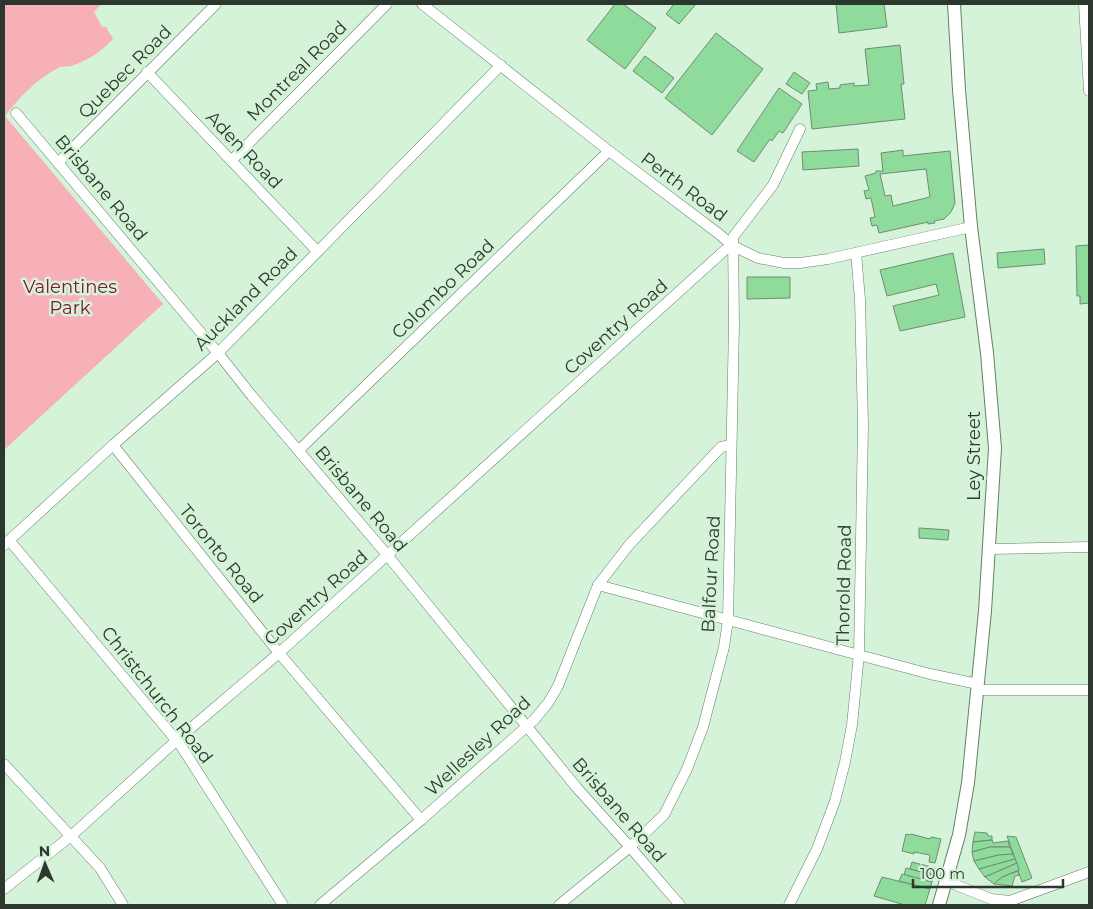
<svg xmlns="http://www.w3.org/2000/svg" width="1093" height="909" font-family="Montserrat,sans-serif">
  <style>
    .green { fill: #f7b0b8 }
    .building { fill: #8edb9b; stroke: #708c74; fill-rule: evenodd }
    .lines { fill: none; stroke-linecap: round; stroke-linejoin: round }
    .minor-casing { stroke: #648068; stroke-width: 11 }
    .tertiary-casing { stroke: #648068; stroke-width: 14 }
    .minor { stroke: #fff; stroke-width: 10 }
    .tertiary { stroke: #fff; stroke-width: 12 }
    .labels { text-anchor: middle; stroke-width: 5; stroke-linejoin: round; paint-order: stroke }
    .street-label { font-size: 18px; fill: #2c382e; stroke: #d4f3d8 }
    .park-label { font-size: 18px; fill: #861434; stroke: #d4f3d8 }
  </style>
  <rect width="100%" height="100%" fill="#d4f3d8"/>
  <path class="green" d="M4,4H101L94,12L102,27H106L113,39C101,52 89,60 71,66C68,67 64,66 60,67C38,78 20,96 5,116L163,304L4,450Z"/>
  <g class="building">
    <polygon points="615,4 623,4 656,28 625,69 587,40"/>
    <polygon points="674,4 696,4 679,24 666,14"/>
    <polygon points="836,4 884,4 887,27 839,33"/>
    <polygon points="716,33 763,69 712,135 665,98"/>
    <polygon points="900,45 904,84 901,84 905,119 812,129 808,91 817,90 816,84 828,82 829,89 840,88 840,85 854,83 854,86 869,85 865,49"/>
    <polygon points="645,56 674,78 662,93 633,71"/>
    <polygon points="794,72 810,83 802,94 786,84"/>
    <polygon points="779,88 802,104 783,133 779,131 772,141 770,139 754,162 737,151"/>
    <polygon points="858,149 859,166 803,170 802,152"/>
    <path d="M903,150V156L950,151L955,203L951,212L944,219L934,221L935,223L928,224V222L879,233L877,225L872,226L870,218L875,217L871,198L866,199L864,191L869,190L865,176L876,173V171H883L881,153ZM926,169L930,197L893,206L891,195L885,196L880,174Z"/>
    <polygon points="1089,245 1089,308 1089,303 1080,304 1080,296 1077,296 1076,246"/>
    <polygon points="1044,249 1045,264 998,268 997,253"/>
    <polygon points="953,253 965,317 900,331 893,306 939,295 936,284 887,296 880,270"/>
    <polygon points="747,277 790,277 790,298 747,299"/>
    <polygon points="919,528 949,530 948,540 919,538"/>
    <polygon points="975,832 987,833 988,836 992,836 992,840 973,842"/>
    <polygon points="906,834 910,835 911,834 930,839 931,837 941,839 935,863 929,862 930,855 914,852 914,854 902,851"/>
    <polygon points="1007,836 1016,837 1032,878 1022,882 1018,871 1019,870"/>
    <polygon points="992,840 993,843 1008,841 1010,847 990,847 972,852 973,842"/>
    <polygon points="990,847 1010,847 1013,854 999,855 974,861 972,852"/>
    <polygon points="1013,854 1015,859 979,869 974,861 999,855"/>
    <polygon points="1015,859 1017,863 985,877 979,869"/>
    <polygon points="912,862 935,868 933,875 910,869"/>
    <polygon points="1017,863 1019,870 1002,877 994,884 985,877"/>
    <polygon points="906,868 933,875 932,882 904,875"/>
    <polygon points="1018,871 1019,875 1015,876 1012,886 994,884 1002,877"/>
    <polygon points="902,874 932,882 930,889 899,881"/>
    <polygon points="882,877 930,889 925,905 905,905 874,896"/>
  </g>
  <g class="lines">
    <defs>
      <g id="minor">
        <polyline points="422,4 609,151 719,234 733,246 758,258 784,263 800,263 828,259 971,227"/>
        <polyline points="1084,4 1089,91"/>
        <polyline points="147,72 317,251"/>
        <polyline points="16,113 218,353 252,396 388,556 577,788 630,847 680,905"/>
        <polyline points="231,161 387,4"/>
        <polyline points="58,163 216,4"/>
        <polyline points="113,445 279,653 421,820"/>
        <polyline points="299,450 609,151"/>
        <polyline points="9,540 181,746 283,905"/>
        <polyline points="4,545 113,445 218,353 501,65"/>
        <polyline points="990,549 1089,547"/>
        <polyline points="598,585 930,674 978,684"/>
        <polyline points="977,690 1089,690"/>
        <polyline points="4,764 100,868 123,905"/>
        <polyline points="946,881 991,899 1010,901 1089,872"/>
        <polyline points="4,889 71,836 177,740 279,653 725,250 733,246"/>
        <polyline points="320,905 421,820 534,720 548,703 558,686 598,585 629,545 721,447 731,445"/>
        <polyline points="559,905 630,847 664,815 687,769 703,727 724,647 728,620 734,324 733,237 773,185 800,129"/>
        <polyline points="789,905 817,849 835,801 845,762 852,725 859,654 863,425 860,299 856,253"/>
      </g>
      <polyline id="tertiary" points="939,905 959,835 968,783 985,611 995,448 987,353 971,227 959,90 954,4"/>
    </defs>
    <use href="#minor" class="minor-casing"/>
    <use href="#tertiary" class="tertiary-casing"/>
    <use href="#minor" class="minor"/>
    <use href="#tertiary" class="tertiary"/>
  </g>
  <g class="labels">
    <g class="street-label">
      <text transform="translate(297 71) rotate(-45)" y="6">Montreal Road</text>
      <text transform="translate(125 72) rotate(-45)" y="6">Quebec Road</text>
      <text transform="translate(244 150) rotate(46)" y="6">Aden Road</text>
      <text transform="translate(684 187) rotate(37)" y="6">Perth Road</text>
      <text transform="translate(101 188) rotate(50)" y="6">Brisbane Road</text>
      <text transform="translate(443 289) rotate(-44)" y="6">Colombo Road</text>
      <text transform="translate(246 299) rotate(-45)" y="6">Auckland Road</text>
      <text transform="translate(616 327) rotate(-42)" y="6">Coventry Road</text>
      <text transform="translate(974 456) rotate(-90)" y="6">Ley Street</text>
      <text transform="translate(361 499) rotate(50)" y="6">Brisbane Road</text>
      <text transform="translate(221 554) rotate(51)" y="6">Toronto Road</text>
      <text transform="translate(711 574) rotate(-87)" y="6">Balfour Road</text>
      <text transform="translate(844 585) rotate(-89)" y="6">Thorold Road</text>
      <text transform="translate(316 598) rotate(-42)" y="6">Coventry Road</text>
      <text transform="translate(157 695) rotate(52)" y="6">Christchurch Road</text>
      <text transform="translate(478 746) rotate(-43)" y="6">Wellesley Road</text>
      <text transform="translate(619 810) rotate(49)" y="6">Brisbane Road</text>
    </g>
    <g class="park-label">
      <text x="70" y="293">Valentines<tspan x="70" dy="21">Park</tspan></text>
    </g>
  </g>
  <rect width="1093" height="909" fill="none" stroke="#2c382e" stroke-width="10"/>
  <g transform="translate(45 864) rotate(358)" stroke="#d4f3d8" stroke-width="4" paint-order="stroke">
  <path d="M0-4L9 19L0 12L-9 19Z" fill="#2c382e"/>
  <text y="-8" font-size="14" font-weight="bold" text-anchor="middle" fill="#2c382e">N</text>
  </g>
  <path d="M913 879v8h150v-8" fill="none" stroke="#2c382e" stroke-width="2.5"/>
  <text x="920" y="879" font-size="15" fill="#2c382e" stroke="#d4f3d8" stroke-width="4" paint-order="stroke">100 m</text>
</svg>
